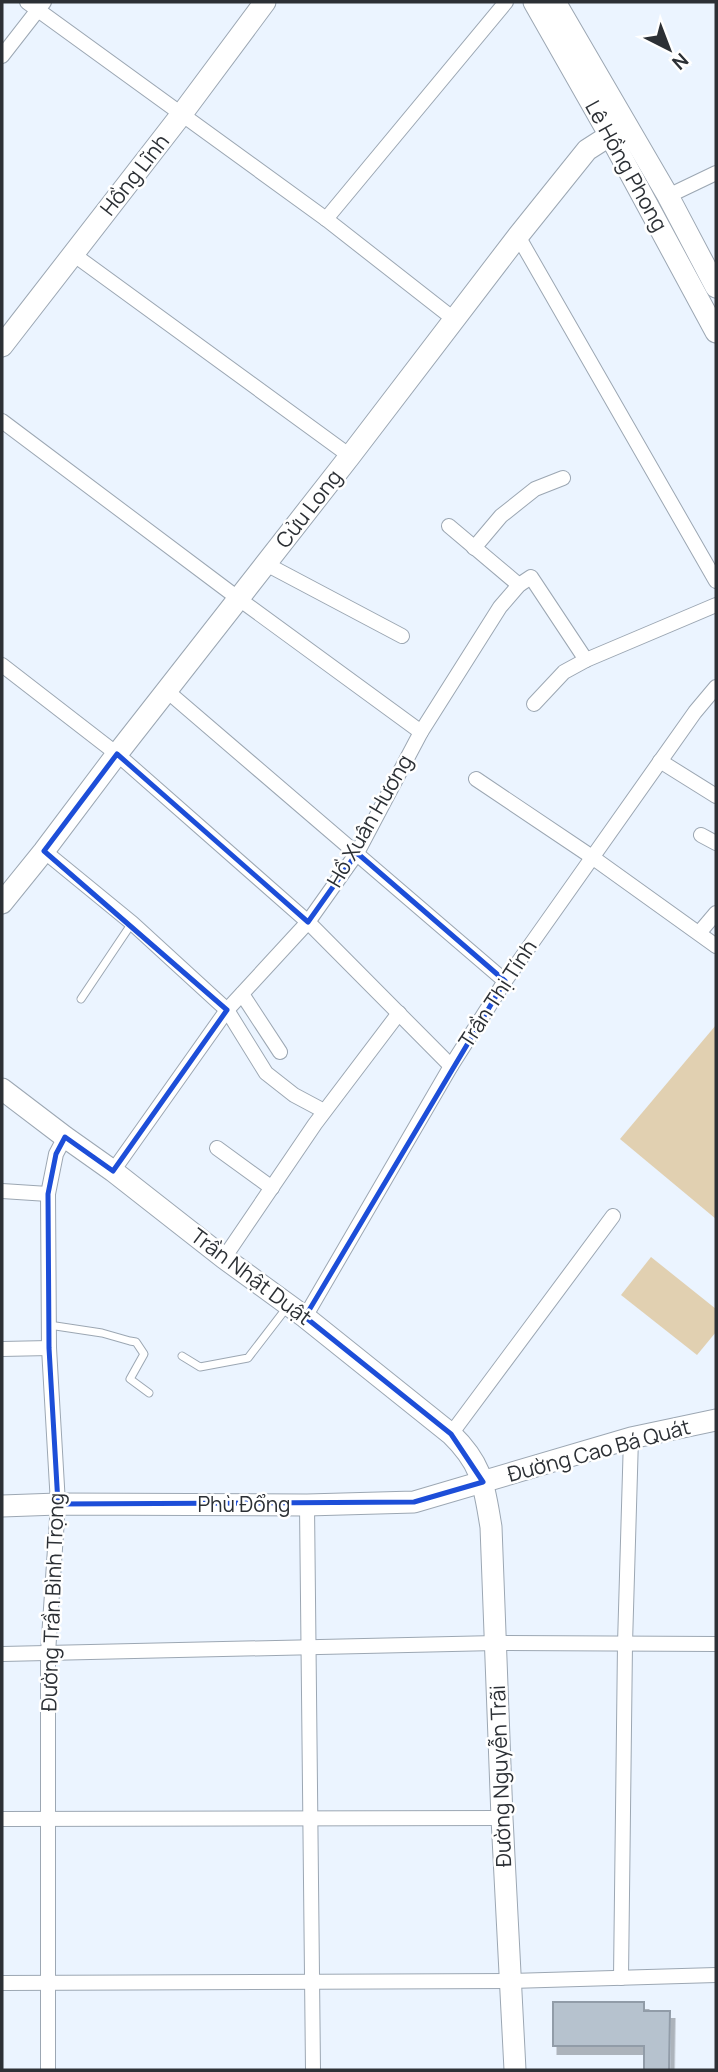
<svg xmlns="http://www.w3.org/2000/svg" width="718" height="2072" font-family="Manrope,sans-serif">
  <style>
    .green { fill: #e1d0b1 }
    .building { fill: #b6c2ce; stroke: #919ca8; stroke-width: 2; filter: url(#shadow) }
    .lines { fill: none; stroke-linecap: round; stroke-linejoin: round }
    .lane-casing { stroke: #9ca7b3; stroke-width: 9 }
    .street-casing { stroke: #9ca7b3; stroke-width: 16 }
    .secondary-casing { stroke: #9ca7b3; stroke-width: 23 }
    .lane { stroke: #fff; stroke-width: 7 }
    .street { stroke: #fff; stroke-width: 14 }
    .secondary { stroke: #fff; stroke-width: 21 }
    .marked { fill: none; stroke: #1d4ed8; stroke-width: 5; stroke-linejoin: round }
    .labels { text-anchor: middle; stroke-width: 5; stroke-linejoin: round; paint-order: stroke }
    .street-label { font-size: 21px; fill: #2c3035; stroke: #fff }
  </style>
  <defs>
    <filter id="shadow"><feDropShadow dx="4.5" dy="8" stdDeviation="0" flood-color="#0004"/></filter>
  </defs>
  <rect width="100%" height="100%" fill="#ebf4ff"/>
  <g class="green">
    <polygon points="716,1025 716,1219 620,1139"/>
    <polygon points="651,1257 716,1309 716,1332 697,1355 621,1295"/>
  </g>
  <polygon class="building" points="553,2002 644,2002 644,2011 670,2011 669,2070 644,2070 644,2046 553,2046"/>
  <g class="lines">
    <defs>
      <g id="lane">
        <polyline points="81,999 132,923"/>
        <polyline points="49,1325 102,1333 130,1341 136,1342 144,1354 130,1379 149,1393"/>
        <polyline points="182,1356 200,1367 248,1358 288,1306"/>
      </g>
      <g id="street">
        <polyline points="27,2 326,219 455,320"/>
        <polyline points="2,56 44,2"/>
        <polyline points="668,196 716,173"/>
        <polyline points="326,219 506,2"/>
        <polyline points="518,236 716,581"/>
        <polyline points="73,254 350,456"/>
        <polyline points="2,421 239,599 421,732"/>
        <polyline points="449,526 519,585"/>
        <polyline points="474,548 501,516 535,489 563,478"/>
        <polyline points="266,564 402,636"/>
        <polyline points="2,665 117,754 308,922 451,1066"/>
        <polyline points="167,691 505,981"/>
        <polyline points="534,704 564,672 586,660 716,605"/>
        <polyline points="660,761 716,796"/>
        <polyline points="476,779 592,857 716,946"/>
        <polyline points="701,835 716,843"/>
        <polyline points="44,851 132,923 227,1010 266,1073 294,1095 324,1111"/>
        <polyline points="699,933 716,913"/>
        <polyline points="242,994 280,1052"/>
        <polyline points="217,1148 272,1188"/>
        <polyline points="113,1171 227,1010 308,922 357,853 421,732 500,607 519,585 531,577 586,660"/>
        <polyline points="2,1191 48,1194"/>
        <polyline points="224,1258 315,1124 399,1013"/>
        <polyline points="305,1317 451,1066 505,981 695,712 716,687"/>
        <polyline points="2,1349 49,1348"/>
        <polyline points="451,1434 613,1216"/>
        <polyline points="307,1505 313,2070"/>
        <polyline points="2,1654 496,1643 716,1644"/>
        <polyline points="2,1819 502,1818"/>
        <polyline points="621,1978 625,1644 631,1438"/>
        <polyline points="2,1983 511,1981 716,1975"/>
        <polyline points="48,2070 48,1653 58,1504 49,1348 48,1194 56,1154 65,1137"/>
      </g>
      <g id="secondary">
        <polyline points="534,2 609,134 716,332"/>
        <polyline points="555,2 668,196 716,287"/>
        <polyline points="2,346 181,115 265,2"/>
        <polyline points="2,903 44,851 117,754 350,456 518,236 587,150 626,125"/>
        <path d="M2,1089L65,1137L113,1171L224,1258L305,1317L451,1434C483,1465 484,1486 491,1527L502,1818L515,2070"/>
        <polyline points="2,1506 58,1504 307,1505 414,1502 631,1438 716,1420"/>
      </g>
    </defs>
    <use href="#lane" class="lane-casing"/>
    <use href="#street" class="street-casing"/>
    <use href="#secondary" class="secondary-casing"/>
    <use href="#lane" class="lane"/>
    <use href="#street" class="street"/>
    <use href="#secondary" class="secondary"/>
  </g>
  <path class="marked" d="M117,754L308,922L357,853L505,981L305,1317L451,1434L483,1482L414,1502L58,1504L49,1348L48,1194L56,1154L65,1137L113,1171L227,1010L44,851Z"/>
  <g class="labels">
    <g class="street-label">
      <text transform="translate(626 166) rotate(61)" y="7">Lê Hồng Phong</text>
      <text transform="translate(135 175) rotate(-52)" y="7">Hồng Lĩnh</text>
      <text transform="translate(309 509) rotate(-52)" y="7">Cửu Long</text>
      <text transform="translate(370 821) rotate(-60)" y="7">Hồ Xuân Hương</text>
      <text transform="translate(498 994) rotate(-57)" y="7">Trần Thị Tính</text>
      <text transform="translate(251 1277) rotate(37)" y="7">Trần Nhật Duật</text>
      <text transform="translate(599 1451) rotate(-15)" y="7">Đường Cao Bá Quát</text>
      <text x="244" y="1512">Phù Đổng</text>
      <text transform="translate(53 1602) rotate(-88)" y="7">Đường Trần Bình Trọng</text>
      <text transform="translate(501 1776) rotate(-92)" y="7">Đường Nguyễn Trãi</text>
    </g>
  </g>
  <rect width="718" height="2072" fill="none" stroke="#2c3035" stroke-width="7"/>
  <g transform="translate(669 49) rotate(138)" stroke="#ffffff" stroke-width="5" paint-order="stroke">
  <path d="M0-5L12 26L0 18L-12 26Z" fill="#2c3035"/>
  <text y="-10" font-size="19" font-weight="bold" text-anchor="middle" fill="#2c3035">N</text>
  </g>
</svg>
